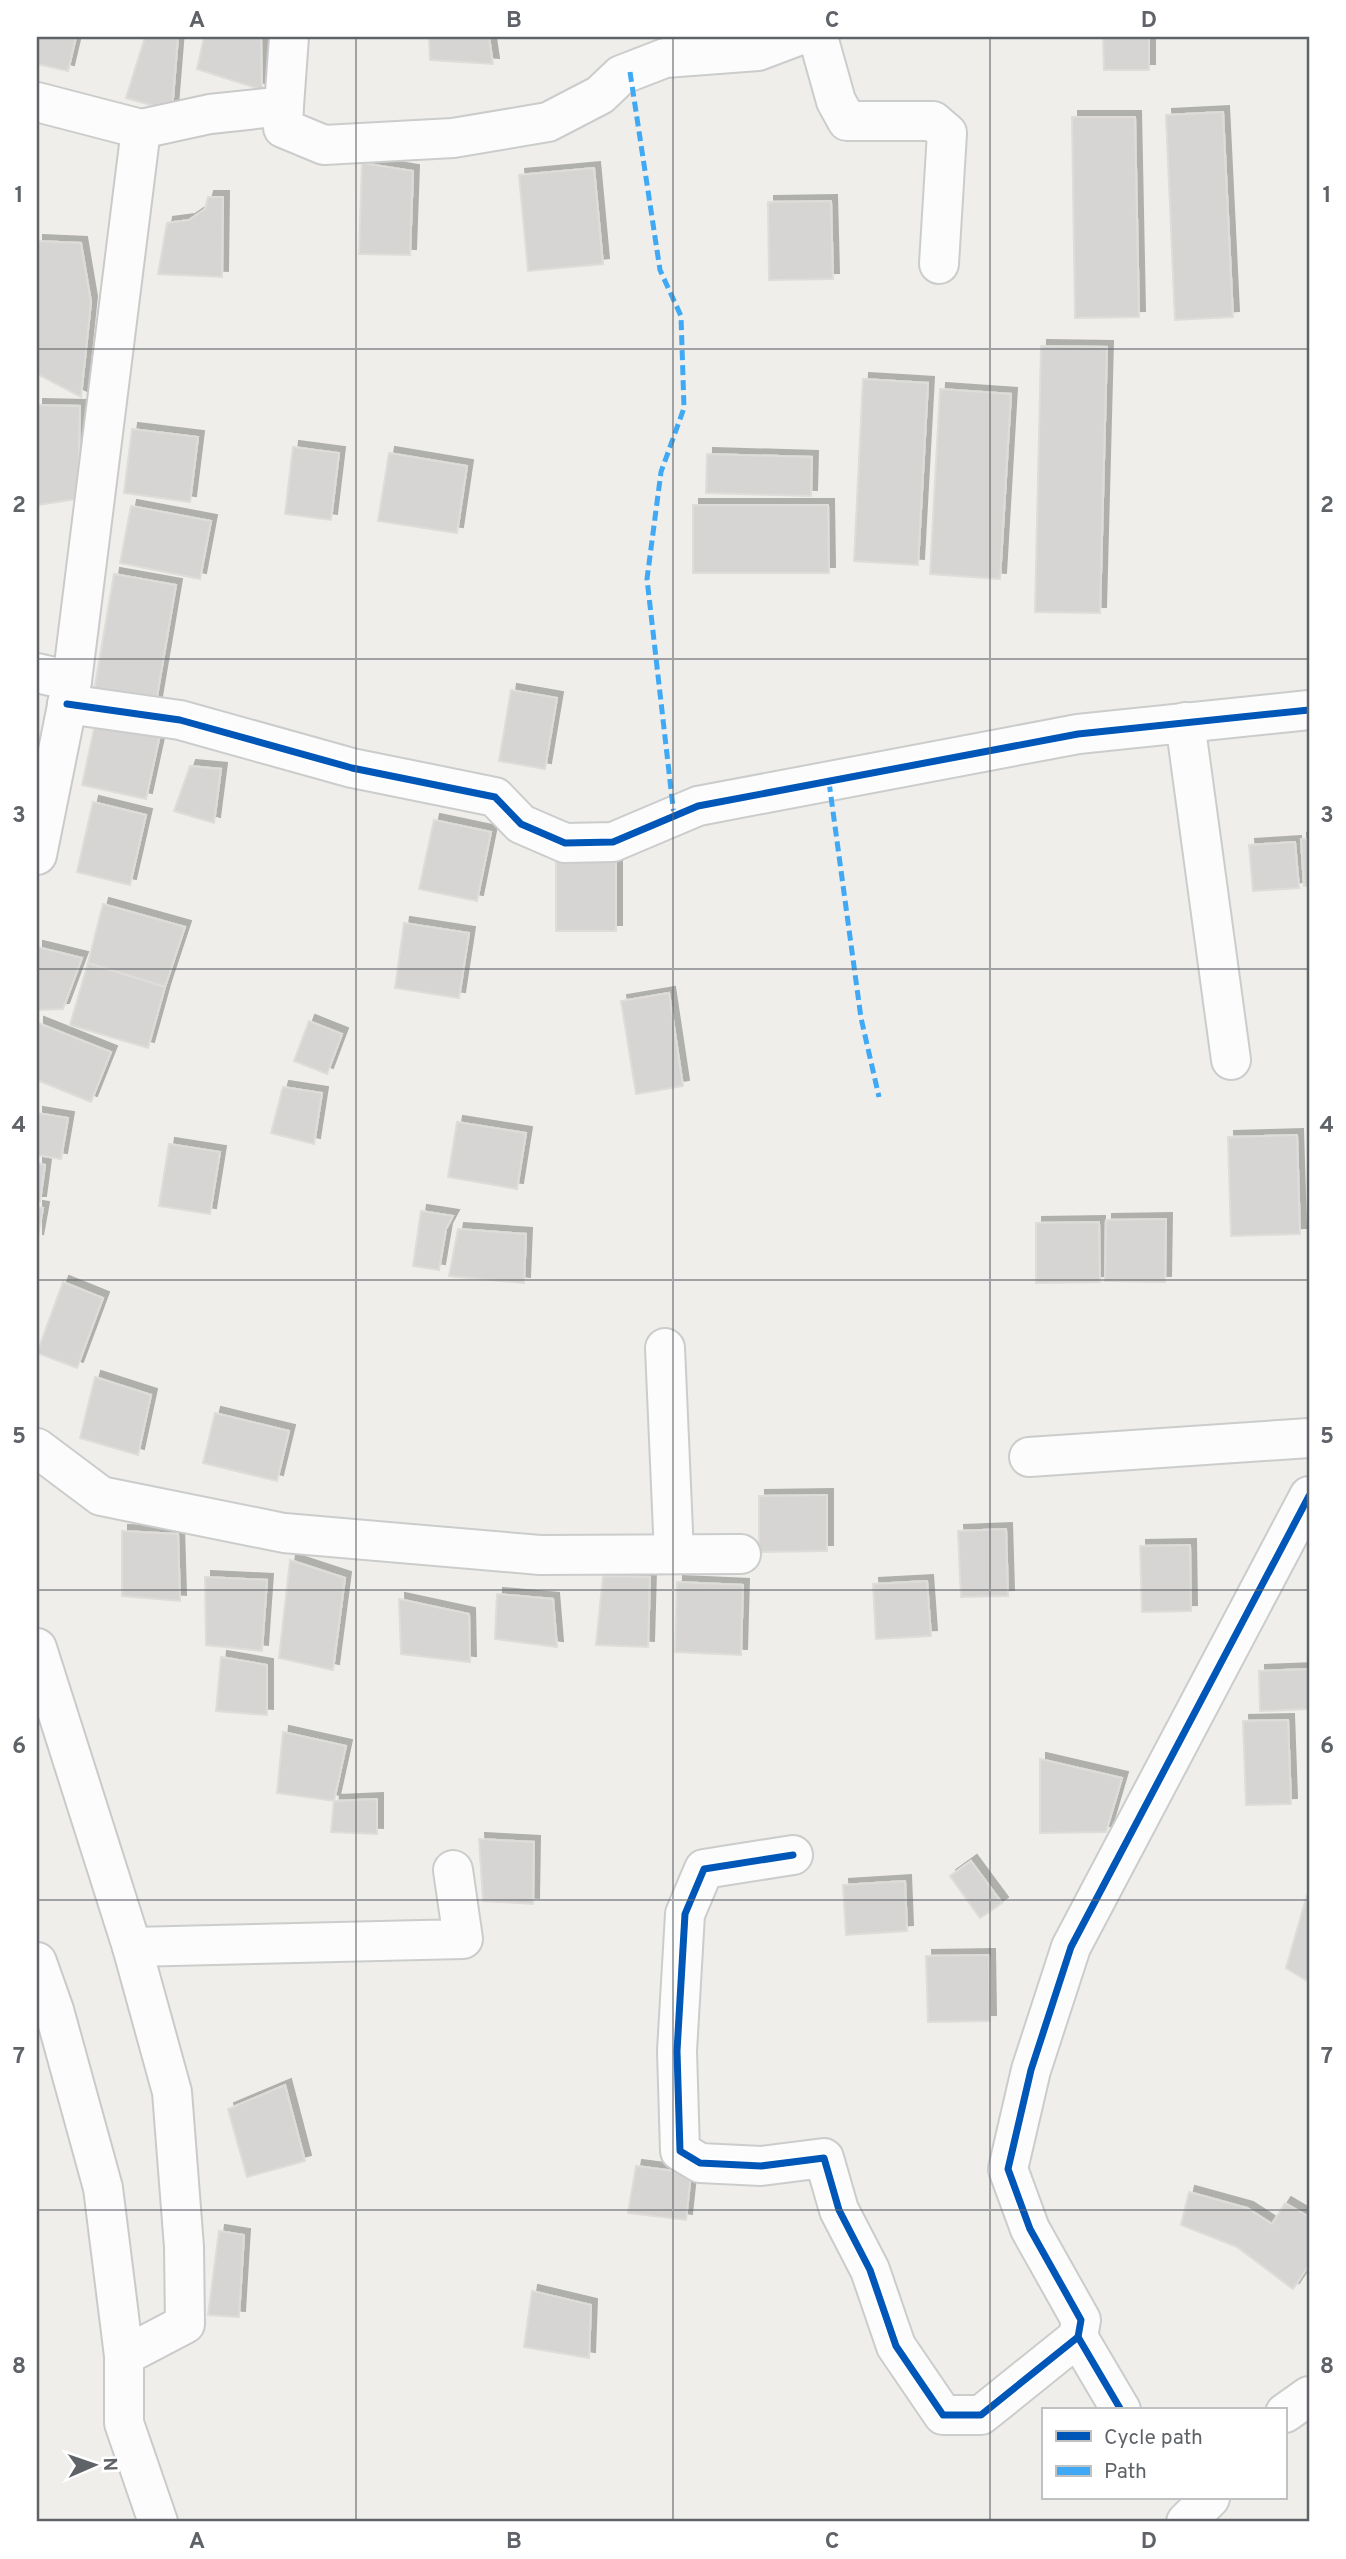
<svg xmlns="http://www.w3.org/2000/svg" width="1346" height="2559" font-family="Overpass,sans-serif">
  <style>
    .building { fill: #d6d5d3; stroke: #deddd9; stroke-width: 2; filter: url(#shadow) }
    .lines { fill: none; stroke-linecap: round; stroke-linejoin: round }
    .street-casing { stroke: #cbcccc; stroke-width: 42 }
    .secondary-casing { stroke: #cacacb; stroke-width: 42 }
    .street { stroke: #fdfcfc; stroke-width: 38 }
    .secondary { stroke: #fdfcfc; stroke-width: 38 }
    .quiet { stroke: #3fa9f5; stroke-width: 5; stroke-dasharray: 10 5; stroke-linecap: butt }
    .cycleway-casing { stroke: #fff; stroke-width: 11 }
    .cycleway { stroke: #0057b8; stroke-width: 7 }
    .grid { fill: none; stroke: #5f6368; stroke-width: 2; stroke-opacity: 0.55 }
    .neatline { fill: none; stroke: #5f6368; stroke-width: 2.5 }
    .grid-label { font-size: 23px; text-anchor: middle; font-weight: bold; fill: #5f6368 }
  </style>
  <defs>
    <filter id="shadow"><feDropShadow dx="6" dy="-6" stdDeviation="0" flood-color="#0004"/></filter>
  </defs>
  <rect width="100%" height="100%" fill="#efeeea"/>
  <g class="building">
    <polygon points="37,37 76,37 68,71 37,64"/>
    <polygon points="145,37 178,37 172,111 126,98"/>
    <polygon points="204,37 261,37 262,90 197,69"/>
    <polygon points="429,37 489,37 493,64 430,60"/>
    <polygon points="1103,37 1149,37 1149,70 1104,70"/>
    <polygon points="1223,112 1233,317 1175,320 1166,115"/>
    <polygon points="1072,117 1135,117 1139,317 1075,318"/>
    <polygon points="362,163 413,171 410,255 359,254"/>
    <polygon points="594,168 603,264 528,271 519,175"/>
    <polygon points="208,197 223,197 222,277 158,274 167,223 189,220 205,209"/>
    <polygon points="831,201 833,279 769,280 768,202"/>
    <polygon points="37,241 81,243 91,302 81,397 37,374"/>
    <polygon points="1041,346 1107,347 1100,613 1035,612"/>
    <polygon points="863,379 928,383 918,565 854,561"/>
    <polygon points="940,389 1011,394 1000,579 930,574"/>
    <polygon points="37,405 80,406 78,499 37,505"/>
    <polygon points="132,429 198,437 190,502 124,493"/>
    <polygon points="293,447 339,453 331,520 285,514"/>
    <polygon points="389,453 467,466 457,533 378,521"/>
    <polygon points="707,454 812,457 811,496 706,493"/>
    <polygon points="693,505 828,505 829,573 693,573"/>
    <polygon points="131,506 211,521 200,579 120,563"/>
    <polygon points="114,574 176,585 155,708 93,697"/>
    <polygon points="511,690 557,698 545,769 499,761"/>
    <polygon points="97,715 161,730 146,799 82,785"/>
    <polygon points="190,766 221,769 214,823 174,811"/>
    <polygon points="93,802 146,815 130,885 77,872"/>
    <polygon points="434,820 491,832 477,901 419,889"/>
    <polygon points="1301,839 1309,839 1309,886 1304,886"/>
    <polygon points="1295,842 1299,888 1253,891 1249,845"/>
    <polygon points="616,850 616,931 556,931 556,851"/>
    <polygon points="103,904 185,927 165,987 88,963"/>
    <polygon points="404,923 469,933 459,998 395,988"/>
    <polygon points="37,947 82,958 63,1009 37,1010"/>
    <polygon points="88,963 165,987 148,1048 70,1025"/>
    <polygon points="669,993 683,1086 636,1094 621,1001"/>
    <polygon points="309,1021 342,1034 327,1074 294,1061"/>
    <polygon points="38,1023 111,1052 91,1102 37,1080"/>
    <polygon points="283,1087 322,1093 314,1144 271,1133"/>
    <polygon points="37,1113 68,1118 61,1159 37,1155"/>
    <polygon points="457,1122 526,1133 517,1189 448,1177"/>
    <polygon points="1297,1135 1300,1234 1231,1236 1228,1137"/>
    <polygon points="169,1144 220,1152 210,1214 159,1206"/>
    <polygon points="37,1163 45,1165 40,1202 37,1202"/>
    <polygon points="37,1207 43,1208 37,1241"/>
    <polygon points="421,1211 453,1216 446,1229 439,1270 413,1266"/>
    <polygon points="1166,1219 1165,1282 1105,1281 1106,1220"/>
    <polygon points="1099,1222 1100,1282 1036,1283 1036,1223"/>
    <polygon points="458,1229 526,1234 524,1283 449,1276"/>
    <polygon points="63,1282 103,1298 77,1368 37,1353"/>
    <polygon points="95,1377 151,1395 138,1455 80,1438"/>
    <polygon points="215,1413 289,1431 277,1481 203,1463"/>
    <polygon points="827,1495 827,1551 759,1552 759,1496"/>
    <polygon points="1006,1529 1008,1596 961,1597 958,1531"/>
    <polygon points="122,1531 178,1534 180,1601 122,1596"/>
    <polygon points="1190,1545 1191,1611 1142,1612 1140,1546"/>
    <polygon points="290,1560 345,1578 333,1670 279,1658"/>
    <polygon points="603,1576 650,1577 648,1647 596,1645"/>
    <polygon points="205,1577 267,1580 262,1651 206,1645"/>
    <polygon points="927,1581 931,1636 876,1639 873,1584"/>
    <polygon points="677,1582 743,1585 741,1655 675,1652"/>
    <polygon points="497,1594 553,1599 557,1647 495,1639"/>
    <polygon points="399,1599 469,1614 470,1662 401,1654"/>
    <polygon points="221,1657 267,1665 267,1715 216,1711"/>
    <polygon points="1309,1669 1309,1709 1260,1711 1259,1671"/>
    <polygon points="1288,1720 1291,1804 1246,1805 1243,1721"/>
    <polygon points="283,1732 346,1746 334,1801 277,1793"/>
    <polygon points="1040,1759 1122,1778 1106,1832 1040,1833"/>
    <polygon points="377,1799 377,1834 331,1832 334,1801"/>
    <polygon points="479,1839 534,1842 533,1904 483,1901"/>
    <polygon points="971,1861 1002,1903 980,1918 950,1876"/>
    <polygon points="905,1881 907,1931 846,1935 843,1885"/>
    <polygon points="1307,1895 1309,1896 1309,1982 1286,1968"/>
    <polygon points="989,1955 990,2021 928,2022 926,1956"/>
    <polygon points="285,2085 305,2161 247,2177 228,2109"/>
    <polygon points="636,2166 691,2173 686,2220 628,2213"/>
    <polygon points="1189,2192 1247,2208 1272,2224 1285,2203 1309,2217 1309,2265 1293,2289 1237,2247 1181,2225"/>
    <polygon points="219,2231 244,2235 239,2317 208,2315"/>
    <polygon points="532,2291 591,2305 589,2358 524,2347"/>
  </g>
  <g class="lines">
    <defs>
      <g id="street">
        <polyline points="818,37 836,101 847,121 933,121 947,133 939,264"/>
        <polyline points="37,102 141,129"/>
        <polyline points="284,106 283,128 324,145 453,138 548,122 600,95 621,75 665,58 758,51 795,37"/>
        <polyline points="37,673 72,681"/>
        <polyline points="67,704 180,720 352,768 495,797 521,824 565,843 613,842 698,806 1078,734 1309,710"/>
        <polyline points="1185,722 1231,1060"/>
        <polyline points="665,1348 674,1554"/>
        <polyline points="37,1448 101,1496 284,1533 540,1555 741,1554"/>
        <polyline points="1029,1457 1309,1438"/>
        <polyline points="793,1855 704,1869 685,1914 677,2051 680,2151 700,2163 761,2166 824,2158 839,2210 870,2270 896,2346 943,2415 981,2415 1078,2337 1121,2410"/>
        <polyline points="132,1947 463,1939 453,1870"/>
        <polyline points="1078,2337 1081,2320 1030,2229 1008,2169 1031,2070 1071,1947 1309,1496"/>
        <polyline points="1285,2413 1309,2396"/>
        <polyline points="1186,2522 1210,2498"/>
      </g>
      <g id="secondary">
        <polyline points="37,855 72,681 141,129 210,114 284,106 289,37"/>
        <polyline points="37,1648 132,1947 172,2092 184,2247 185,2324 124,2356"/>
        <polyline points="37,1962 54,2010 103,2188 124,2356 124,2423 158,2522"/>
      </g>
    </defs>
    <use href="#street" class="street-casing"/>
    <use href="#secondary" class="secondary-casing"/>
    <use href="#street" class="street"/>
    <use href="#secondary" class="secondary"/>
    <g class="quiet">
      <polyline points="630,72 660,270 681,316 684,408 661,472 647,579 674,816"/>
      <polyline points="829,782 861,1018 879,1097"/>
    </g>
    <defs>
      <g id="cycleway">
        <polyline points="67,704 180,720 352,768 495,797 521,824 565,843 613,842 698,806 1078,734 1309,710"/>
        <polyline points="793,1855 704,1869 685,1914 677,2051 680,2151 700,2163 761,2166 824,2158 839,2210 870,2270 896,2346 943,2415 981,2415 1078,2337 1121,2410"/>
        <polyline points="1078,2337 1081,2320 1030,2229 1008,2169 1031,2070 1071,1947 1309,1496"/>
      </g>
    </defs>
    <use href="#cycleway" class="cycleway-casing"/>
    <use href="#cycleway" class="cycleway"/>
  </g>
  <path class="grid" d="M356,37V2522M673,37V2522M990,37V2522M37,349H1309M37,659H1309M37,969H1309M37,1280H1309M37,1590H1309M37,1900H1309M37,2210H1309"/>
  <rect width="1346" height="2559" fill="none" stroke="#ffffff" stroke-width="77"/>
  <rect x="1042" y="2408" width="245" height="91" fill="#ffffff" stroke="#bfc1c3" stroke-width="2"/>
  <rect x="1056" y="2431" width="35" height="10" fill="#0057b8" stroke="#bfc1c3" stroke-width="2"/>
  <text x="1104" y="2444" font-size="21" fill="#5f6368">Cycle path</text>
  <rect x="1056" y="2466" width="35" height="10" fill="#3fa9f5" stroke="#bfc1c3" stroke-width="2"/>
  <text x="1104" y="2478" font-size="21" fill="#5f6368">Path</text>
  <g transform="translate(94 2465) rotate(88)" stroke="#ffffff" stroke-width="5" paint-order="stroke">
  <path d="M0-5L12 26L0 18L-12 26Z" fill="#5f6368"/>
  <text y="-10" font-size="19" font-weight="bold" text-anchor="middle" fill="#5f6368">N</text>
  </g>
  <rect x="38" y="38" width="1270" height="2482" class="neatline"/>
  <g class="grid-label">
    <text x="197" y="27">A</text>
    <text x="514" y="27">B</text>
    <text x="832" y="27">C</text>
    <text x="1149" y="27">D</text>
    <text x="19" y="202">1</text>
    <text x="1327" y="202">1</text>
    <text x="19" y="512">2</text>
    <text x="1327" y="512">2</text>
    <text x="19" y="822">3</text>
    <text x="1327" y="822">3</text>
    <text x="19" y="1132">4</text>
    <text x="1327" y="1132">4</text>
    <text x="19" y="1443">5</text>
    <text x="1327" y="1443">5</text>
    <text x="19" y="1753">6</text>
    <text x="1327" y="1753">6</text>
    <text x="19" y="2063">7</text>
    <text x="1327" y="2063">7</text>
    <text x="19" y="2373">8</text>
    <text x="1327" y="2373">8</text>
    <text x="197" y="2548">A</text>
    <text x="514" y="2548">B</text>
    <text x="832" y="2548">C</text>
    <text x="1149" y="2548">D</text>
  </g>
</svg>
